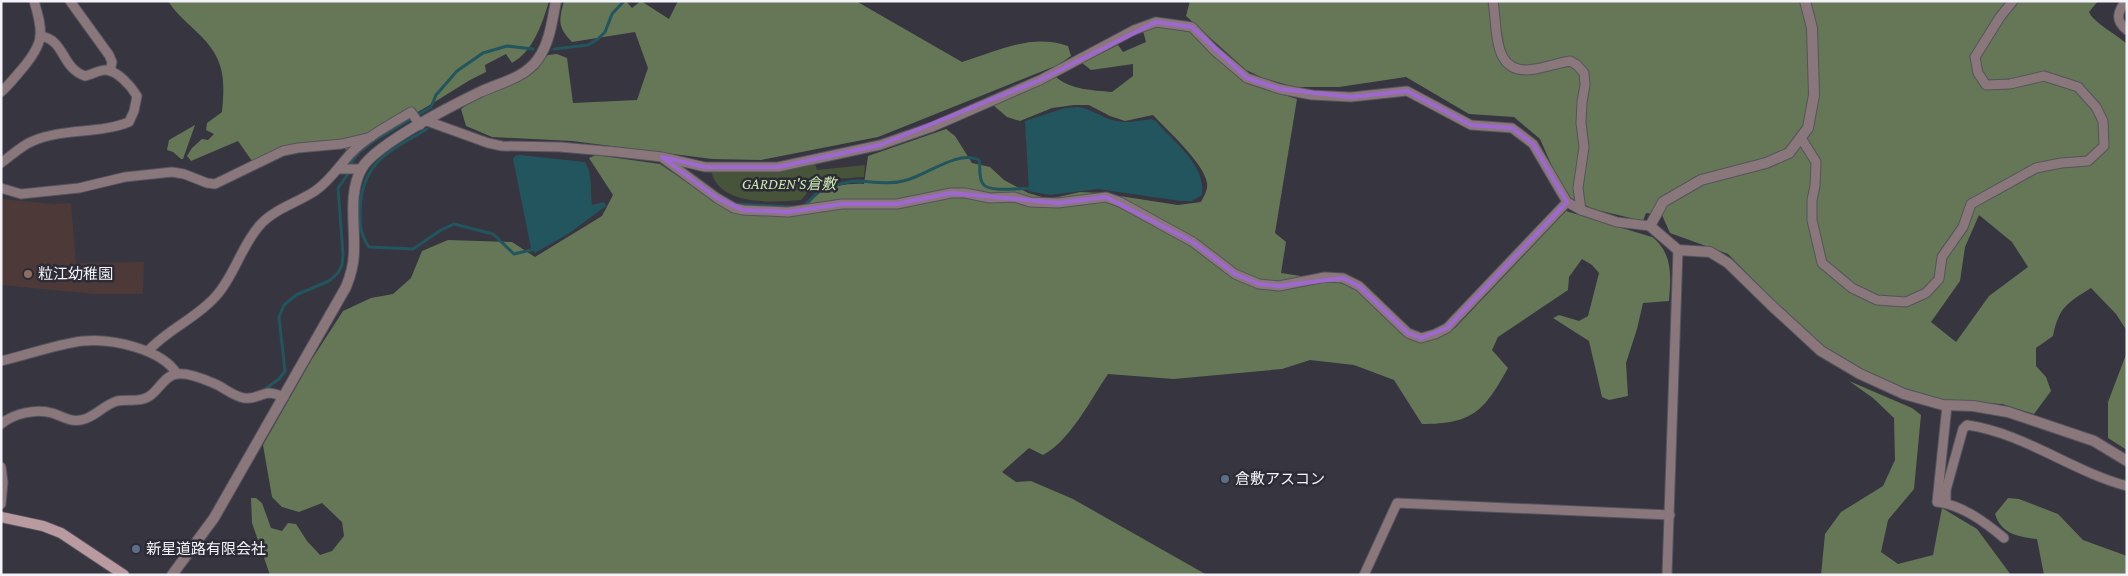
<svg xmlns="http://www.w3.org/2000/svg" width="2128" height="576" font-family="'Crimson Pro','Noto Sans JP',serif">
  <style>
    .education { fill: #4e3939 }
    .green { fill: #47543a }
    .forest { fill: #657756; fill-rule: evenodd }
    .water { fill: #23555e }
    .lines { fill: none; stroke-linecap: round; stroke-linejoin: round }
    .stream { stroke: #23555e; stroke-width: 3 }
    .minor-casing { stroke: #55535e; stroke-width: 11 }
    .tertiary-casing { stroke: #55535e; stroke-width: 12 }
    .secondary-casing { stroke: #55535e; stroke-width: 12 }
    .minor { stroke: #8a777b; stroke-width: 9 }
    .tertiary { stroke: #8a777b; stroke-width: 10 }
    .secondary { stroke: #b99aa1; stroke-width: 10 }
    .marked { fill: none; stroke: #9f68d0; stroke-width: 4; stroke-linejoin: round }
    .education-dot { fill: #8d6e63; stroke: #2d2b35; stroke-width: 2 }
    .service-dot { fill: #5c6f8a; stroke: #2d2b35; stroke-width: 2 }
    .labels { text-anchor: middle; stroke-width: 5; stroke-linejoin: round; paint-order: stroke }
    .park-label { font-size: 15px; font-style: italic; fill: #c9e8ad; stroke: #2d2b35 }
    .poi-label { font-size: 15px; fill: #f4f3f9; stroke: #2d2b35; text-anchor: start }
  </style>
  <rect width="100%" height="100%" fill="#373540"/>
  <polygon class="education" points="1,199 54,204 71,203 76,263 144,262 143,294 94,294 1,285"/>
  <path class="green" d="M815,164L817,170L865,165L864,177C836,179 820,177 801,200C773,202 720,207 711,171L753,172Z"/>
  <g class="forest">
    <path d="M168,1H549C542,25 533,51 512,63L506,54L485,65L486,72L470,80L428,106L349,152L336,142L288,146L252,161L238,141L191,161L187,156L192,148L202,139L208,140L214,134L206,130L207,123L222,112C225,79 225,60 200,35C188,23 177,15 168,1Z"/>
    <path d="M564,1H626L632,8L641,1L669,19L678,1H856L962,62C997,51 1032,33 1068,46L1071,56L1058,65L878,137L761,160L712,159L572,141L492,137L466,126L461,109L478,97L528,76L548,55L557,54L567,58L573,103L637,100L648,68L635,32L572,42C557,27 559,20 564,1Z"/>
    <path d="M1190,1H2098L2089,12C2093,22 2117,35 2127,44V331L2116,314L2091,288C2067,303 2059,307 2053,336L2036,348V366L2046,377L2051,391L2034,414L2002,404L1946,401L1901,387L1862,370L1826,349L1778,305L1728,254L1670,233L1662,215L1646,213L1643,221L1593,209L1571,198L1559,182L1540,139L1514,117L1469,114L1406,77L1339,87H1295L1263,78L1246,70L1186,16ZM1979,215L2012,242L2028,267L1989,296L1956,342L1931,322L1960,281L1965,247Z"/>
    <path d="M1156,26L1190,32L1212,55L1246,83L1297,99L1275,233L1286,242L1281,273L1334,281L1357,289L1395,327L1419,342L1440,336L1455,328L1566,211L1652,237C1673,253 1671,276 1669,301L1643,303L1637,329L1626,363L1628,396L1609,400L1602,397L1589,341L1553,318L1559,315L1579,321L1588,316L1599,273L1592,265L1582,259L1569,277L1568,290L1498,337L1492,350L1508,368C1484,411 1473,424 1422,424L1394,380L1354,365L1310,360L1282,369L1174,379L1108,374C1091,399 1070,441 1043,455L1029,448L1002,472L1016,482L1031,481L1073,499L1207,575H270L252,523L251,498H256L262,503L271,528L282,531L288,523L296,524L307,541L320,555L332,551L344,536L342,522L322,503L299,512L282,507L272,497L263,445L312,359L343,311L371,298L393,294L411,278L422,251L448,240L512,242L535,257L602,216L613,195L589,158L596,155L660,164L732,213L804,210C808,205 812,197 817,194C830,186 850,183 864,184L868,156L946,129L955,136L972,163L990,167L1004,180L1028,193L1049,199L1080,192L1100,193L1178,205L1201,202C1204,196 1208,190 1207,183C1204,163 1167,130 1153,115L1125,121L1110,116L1089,105H1074L1052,108L1020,121L1007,117L993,105L1056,77C1071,90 1092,90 1112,92L1133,76V64L1091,70L1082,63L1118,45L1123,52L1146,42L1143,31Z"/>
    <polygon points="195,125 183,159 181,159 173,152 167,150 169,140"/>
    <polygon points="2127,352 2127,450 2108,438 2108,402"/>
    <polygon points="1849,381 1912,408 1921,415 1914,489 1888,520 1881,552 1898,564 1933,555 1942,508 1977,529 2011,575 1821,575 1825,534 1841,512 1883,486 1895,460 1894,418 1873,398"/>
    <path d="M2008,498L2019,499L2058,514L2083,540L2127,556V575H2044L2037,539C2019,537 2001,534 1995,514Z"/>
  </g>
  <g class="water">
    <path d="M1078,107C1094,110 1099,116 1112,120C1125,124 1138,121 1151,119L1156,121C1173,142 1206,164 1202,195L1192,201H1181L1098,189L1050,195L1029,191L1025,121L1065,108Z"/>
    <path d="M520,155L585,162C593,175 590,191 592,205L604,202L606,206L568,234L535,253L531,248L513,159L515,156Z"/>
  </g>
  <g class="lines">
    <g class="stream">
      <polyline points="554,49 588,45 598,39 605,32 612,14 624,1"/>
      <path d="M427,129C390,151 362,161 360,210C360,226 360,234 369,247L413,249L441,230L454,224L493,234L514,254L535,249"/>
      <polyline points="727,199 736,204 792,207"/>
      <path d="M801,207C810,203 814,193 824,189C835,185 847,181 858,181C875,182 891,185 907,180C928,174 958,150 979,160C981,168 978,177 983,184C989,193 1022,188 1033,188"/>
      <polyline points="264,390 279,379 285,371 279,317 284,305 296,295 329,281 338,273 342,265 343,254 338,188 348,174 352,161 359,152 375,140 431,107 436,95 457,71 483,53 507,46 533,49"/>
      <polyline points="88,413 104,403"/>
    </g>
    <defs>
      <g id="minor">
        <polyline points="70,1 109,55 112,62 110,71"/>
        <path d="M1493,1C1498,32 1492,77 1535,69C1547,67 1558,63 1570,61L1577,65L1584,73L1585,85L1582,102L1581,123L1584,147L1578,188L1581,210"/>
        <path d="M2126,1C2117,12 2115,21 2127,30"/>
        <path d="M1,92C9,85 15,77 22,69C44,43 44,34 34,1"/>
        <polyline points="427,121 488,143 502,146 560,147 617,152 662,157 705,167 778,167 880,145 932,127 1040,80 1134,30 1156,22 1192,27 1214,50 1247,78 1280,89 1312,95 1351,97 1407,91 1471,125 1512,128 1533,144 1567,202 1581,210 1617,222 1650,226"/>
        <polyline points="1801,138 1816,162 1815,186 1812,200 1812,220 1822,263 1852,288 1877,300 1906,302 1926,293 1939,279 1942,257 1963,227 1971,204 2036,168 2061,163 2088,161 2104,146 2103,121 2096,107 2078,87 2044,76 2010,84 1986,85 1978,73 1975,57 2000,17 2013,1"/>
        <polyline points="664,159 717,198 734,208 743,210 788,212 842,204 897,204 951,193 965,193 990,198 1014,197 1030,202 1058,203 1106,197 1120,202 1193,242 1235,274 1259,284 1279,286 1325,277 1343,278 1359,286 1408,333 1421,338 1435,334 1447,328 1567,202"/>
        <path d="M1,163C11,156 22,145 33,141C63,128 99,134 129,122L134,111L137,96C131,86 117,70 105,70C99,70 91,75 85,76C61,68 65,39 40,36"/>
        <polyline points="339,169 362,169"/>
        <polyline points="1,188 21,194 79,188 125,177 172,172 184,174 207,183 215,184 283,151 298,148 342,144 371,137"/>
        <path d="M148,351C168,329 197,318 216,296C235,275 241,246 260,225C274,209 297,203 315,191C330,181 339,166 351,153C368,136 391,124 411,112L420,125"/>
        <path d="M1,361C27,355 57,344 83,341C111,338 162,349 177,374"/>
        <path d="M1947,406L1937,502C1962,505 1985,522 2004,538"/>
        <path d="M1,424C13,414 36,408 52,413C62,416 69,422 81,420C95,418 103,405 117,401C128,399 141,403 151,395C159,389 165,376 176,374C187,372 204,379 213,383C224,387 232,396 244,398C253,400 260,394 269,393C274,393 280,396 284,397"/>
        <polyline points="1,467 3,482 1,504"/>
        <path d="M1946,503V490L1963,429L1967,425C2024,433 2071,471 2127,486"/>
        <polyline points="1364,575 1397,503 1670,515"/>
        <polyline points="1667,575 1678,250"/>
      </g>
      <g id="tertiary">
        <polyline points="1805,1 1812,28 1814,95 1808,128 1789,153 1766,163 1701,180 1663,202 1650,226 1678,250 1710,252 1728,263 1771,305 1821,351 1860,374 1904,394 1943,405 1973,406 2008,412 2094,441 2127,461"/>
        <path d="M172,575L214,518L346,287C351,275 354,264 354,250C355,224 348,192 362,168C376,144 453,105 480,92C499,83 525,78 538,59C550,42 552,21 556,1"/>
      </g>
      <polyline id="secondary" points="1,517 43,526 61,533 124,575"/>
    </defs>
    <use href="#minor" class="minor-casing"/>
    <use href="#tertiary" class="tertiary-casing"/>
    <use href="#secondary" class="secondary-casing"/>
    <use href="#minor" class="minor"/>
    <use href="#tertiary" class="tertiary"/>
    <use href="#secondary" class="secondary"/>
  </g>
  <path class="marked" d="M1156,22L1192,27L1247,78L1280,89L1351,97L1407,91L1471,125L1512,128L1533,144L1567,202L1447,328L1421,338L1408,333L1359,286L1343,278L1279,286L1259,284L1235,274L1193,242L1106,197L1058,203L951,193L897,204H842L788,212L743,210L717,198L662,157L705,167H778L880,145L1040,80Z"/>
  <circle class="education-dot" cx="28" cy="274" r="5"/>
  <g class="service-dot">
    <circle cx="1225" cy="479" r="5"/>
    <circle cx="136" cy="549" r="5"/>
  </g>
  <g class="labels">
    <g class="park-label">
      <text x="789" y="189">GARDEN'S倉敷</text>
    </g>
    <g class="poi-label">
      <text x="38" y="279">粒江幼稚園</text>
      <text x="1235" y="484">倉敷アスコン</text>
      <text x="146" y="554">新星道路有限会社</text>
    </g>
  </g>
  <rect width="2128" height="576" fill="none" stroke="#f4f3f9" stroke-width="5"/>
</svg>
